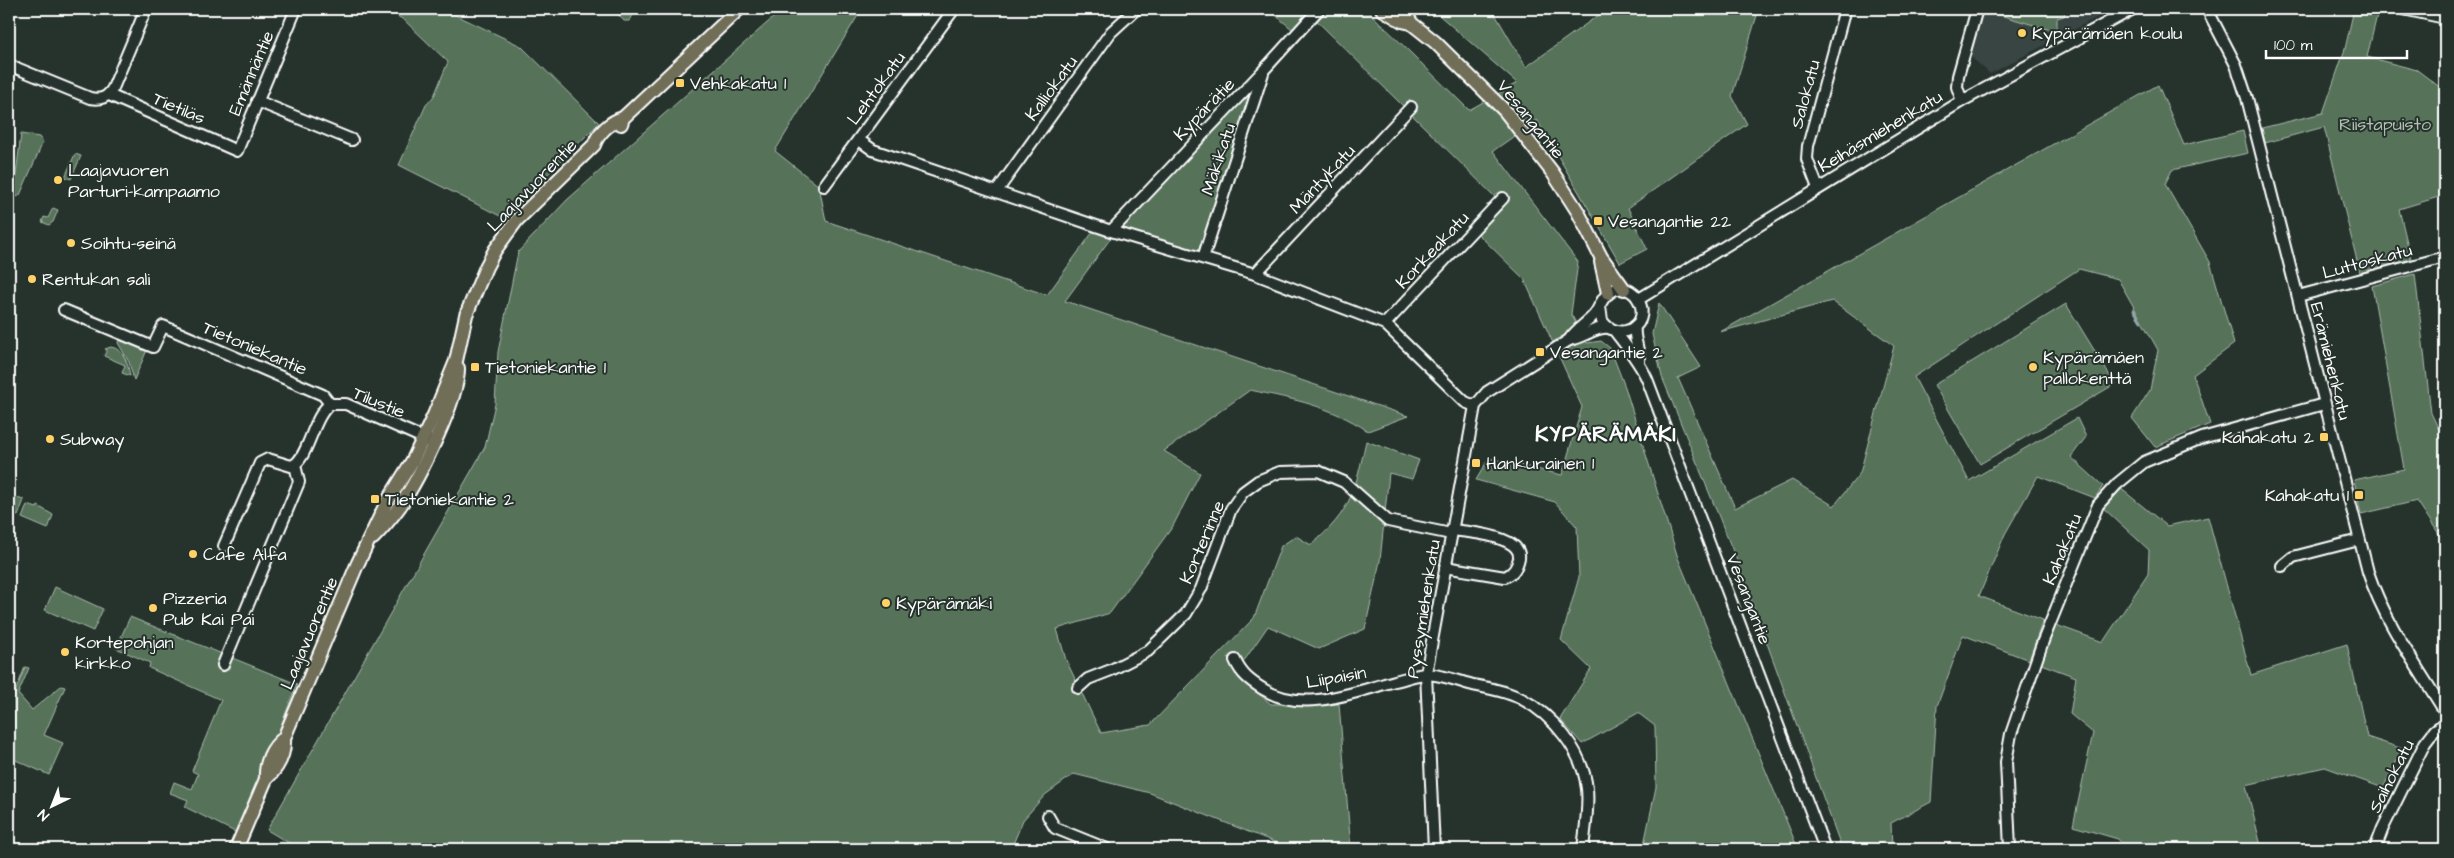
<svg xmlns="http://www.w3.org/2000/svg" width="2454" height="858" font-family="'Architects Daughter',sans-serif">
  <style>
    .built { fill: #384442 }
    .green { fill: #56735a; stroke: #aab9ac }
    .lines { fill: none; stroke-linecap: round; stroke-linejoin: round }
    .stream { stroke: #94a5ab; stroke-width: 3 }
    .minor-casing { stroke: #fff; stroke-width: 14 }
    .major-casing { stroke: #fff; stroke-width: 16 }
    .minor { stroke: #26332d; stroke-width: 10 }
    .major { stroke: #716e59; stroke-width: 12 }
    .poi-dot { fill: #ffd166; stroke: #26332d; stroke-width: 2 }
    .labels { text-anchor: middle; stroke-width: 4; stroke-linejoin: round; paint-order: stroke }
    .poi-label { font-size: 18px; fill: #fff; stroke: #26332d; text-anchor: start }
    .street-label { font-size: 18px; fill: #fff; stroke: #26332d }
    .park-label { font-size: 18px; fill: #b3c0b5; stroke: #26332d }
    .district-label { font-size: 22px; font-weight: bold; letter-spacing: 1px; fill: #fff; stroke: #26332d }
  </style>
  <rect width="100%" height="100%" fill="#26332d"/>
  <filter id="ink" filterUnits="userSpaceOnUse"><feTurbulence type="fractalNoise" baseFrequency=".02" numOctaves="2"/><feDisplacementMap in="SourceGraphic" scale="10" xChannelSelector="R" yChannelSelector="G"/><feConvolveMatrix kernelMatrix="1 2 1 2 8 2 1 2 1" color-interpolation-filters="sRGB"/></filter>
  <g filter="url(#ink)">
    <polygon class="built" points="1984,9 2113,9 1990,74 1971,57"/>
    <g class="green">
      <polygon points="385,9 443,9 521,46 599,123 504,218 399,165 426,105 434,96 448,62 404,20"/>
      <polygon points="613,9 629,9 634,14 629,21 624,21"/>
      <path d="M783,9H862L775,151L819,186L826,221L1047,295L1095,229L1113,235L1065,301L1408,416L1368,431C1328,405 1296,400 1250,390L1164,451L1200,473L1173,526L1110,613L1057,629L1066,660L1101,733L1150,725L1254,618L1281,546L1296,536L1311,545C1352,511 1355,490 1366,441L1419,460L1412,479L1389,473L1380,561L1365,629L1319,649L1268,626L1235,674L1271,704H1339L1351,849H1292L1150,793L1074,774L1045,795L1023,820L1011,849H299L267,830L485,447L495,404L498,352L518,252L567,200Z"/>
      <polygon points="1268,9 1366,9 1469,110 1517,83 1432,9 1492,9 1526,67 1607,9 1759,9 1732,96 1747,124 1628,208 1647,249 1620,263 1537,120 1493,151 1578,262 1571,314 1587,343 1601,341 1610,348 1625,387 1678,558 1798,849 1643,849 1656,787 1655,726 1638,713 1582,744 1560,719 1591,669 1561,640 1579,577 1577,527 1555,502 1476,480 1489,458 1562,475 1582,407 1524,279 1478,234 1503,205 1310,14 1292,29"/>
      <polygon points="1994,9 2066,9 2064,16 2057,18 2057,26 2054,31 1993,13"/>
      <polygon points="2354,9 2378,11 2367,57 2417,70 2445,91 2445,195 2399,209 2411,259 2360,273 2324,127 2265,143 2262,128 2323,113 2345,49"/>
      <polygon points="1255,85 1198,252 1119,229"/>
      <polygon points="2158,85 2184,145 2243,131 2248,153 2172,170 2165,184 2210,262 2234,344 2193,375 2210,424 2155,447 2132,418 2150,390 2158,350 2118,279 2079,269 1914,377 1969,481 2077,418 2086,437 2071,457 2103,486 2095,498 2038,476 2005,534 1979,596 2043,620 2029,660 1963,635 1937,706 1931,802 1891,823 1892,849 1842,849 1737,561 1662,377 1652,334 1659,303 1701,367 1678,378 1735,508 1792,480 1834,506 1860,473 1894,346 1832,301 1720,332"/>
      <polygon points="21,134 39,137 43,142 20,195 17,197 14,191"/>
      <polygon points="75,154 81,156 71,179 65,177"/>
      <polygon points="53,208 58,210 53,222 49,225 42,222 44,217 48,218"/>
      <polygon points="2415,274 2431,413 2445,442 2445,543 2417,501 2361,514 2354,480 2404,469 2372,286"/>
      <polygon points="2066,304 2115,384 1980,464 1934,385"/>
      <polygon points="122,337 147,350 134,380 129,362 118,343 119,338"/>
      <path d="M111,347C124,349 128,364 130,376L122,373L125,365L104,356L107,350L105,349Z"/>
      <polygon points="2119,487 2167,526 2208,517 2251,675 2347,644 2367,737 2403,749 2383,788 2325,767 2246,785 2261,846 2293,849 2126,849 2118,839 2073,826 2093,733 2070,714 2076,677 2041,664 2056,625 2103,642 2148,574 2149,550 2102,507"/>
      <polygon points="9,496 24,500 18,516 13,514 9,523"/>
      <polygon points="27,505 37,508 38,506 53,515 48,529 22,518"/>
      <polygon points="55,587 103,609 93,631 45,610"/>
      <polygon points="130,617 297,684 239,834 185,807 188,800 170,793 174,782 192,789 198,774 192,771 221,700 149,668 150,663 116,648"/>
      <polygon points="25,667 29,668 18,694 32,710 61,686 65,687 44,735 63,743 49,775 9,757 9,708"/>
    </g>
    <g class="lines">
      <polyline class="stream" points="2134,310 2141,321"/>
      <defs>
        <g id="minor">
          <path d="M2207,9L2236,65L2247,98L2368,572C2385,623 2417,666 2445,712"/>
          <polyline points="2403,9 2445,18"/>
          <path d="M9,65L90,98C101,100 107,98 113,88L146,9"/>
          <polyline points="109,95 237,151 296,9"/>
          <polyline points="257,101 352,140"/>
          <polyline points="1962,101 1957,87 1958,76 1977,9"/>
          <polyline points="859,140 873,150 1111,231 1255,274 1385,324 1465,402 1475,406"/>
          <polyline points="824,186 954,9"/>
          <polyline points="1818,188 1807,159 1808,146 1845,9"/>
          <polyline points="997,191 1111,32 1136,9"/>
          <polyline points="1111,231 1263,71 1319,9"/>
          <polyline points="1203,258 1263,73"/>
          <polyline points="1255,274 1411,107"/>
          <polyline points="2298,296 2445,257"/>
          <polyline points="1639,299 1962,101 2133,9"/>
          <polyline points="64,310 153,347 163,326 323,395 330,404"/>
          <polyline points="1385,324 1503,198"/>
          <path d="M1635,326C1633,339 1640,349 1639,362"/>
          <path d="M1614,330C1626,346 1639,361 1647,379L1825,849"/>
          <path d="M1569,340C1575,330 1586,324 1594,315C1600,308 1601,298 1609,293C1635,274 1658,322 1626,331C1616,333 1608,329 1602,321L1600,306"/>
          <path d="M224,546L260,463L268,459L291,466C308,462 312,417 330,404H346L430,441"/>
          <polyline points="2282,566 2293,557 2359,540"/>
          <path d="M1445,567L1505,577C1514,573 1517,567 1519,558C1522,536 1469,532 1452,530"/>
          <path d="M1235,660C1241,674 1250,681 1263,689C1303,714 1354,692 1395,681C1404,679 1415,675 1425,674C1440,674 1458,681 1473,685C1489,688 1505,691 1520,698C1553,715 1583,751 1587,789C1589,809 1585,829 1583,849"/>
          <polyline points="223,665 299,482 295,465"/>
          <polyline points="1078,688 1088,679 1111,670 1148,651 1186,614 1201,589 1231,509 1243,492 1258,481 1280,472 1318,471 1344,482 1388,521 1451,534"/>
          <polyline points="1048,816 1055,828 1107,849"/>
          <path d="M1434,849L1426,674L1475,406L1487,392L1569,340C1584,338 1595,326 1610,328"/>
          <polyline points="2010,849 2006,762 2011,734 2043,641 2098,505 2117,484 2144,462 2202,438 2324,404"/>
          <polyline points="2375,849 2383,828 2425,743 2435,730 2445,723"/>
        </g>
        <g id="major">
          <polyline points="1382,9 1402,21 1411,23 1435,42 1505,111 1553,173 1578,212 1601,257 1624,289"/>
          <polyline points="1400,9 1407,14 1411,23"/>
          <polyline points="621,124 623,118 739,9"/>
          <polyline points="1601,262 1608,293"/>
          <path d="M373,538C383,528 392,517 400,506C418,480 459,399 458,368"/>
          <path d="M266,779C265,763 271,748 284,738L357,565L387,502L413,460L434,415L456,361L466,315L486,267L495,250L517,220L594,145C598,133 611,121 623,118"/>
          <path d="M236,849L266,779C278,768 285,754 284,738"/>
        </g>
      </defs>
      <use href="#minor" class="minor-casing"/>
      <use href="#major" class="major-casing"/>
      <use href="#minor" class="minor"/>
      <use href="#major" class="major"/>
    </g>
  </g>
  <g class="poi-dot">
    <circle cx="2022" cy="33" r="5"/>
    <rect x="675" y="78" width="10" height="10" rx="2.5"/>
    <circle cx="58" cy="180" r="5"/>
    <rect x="1593" y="216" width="10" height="10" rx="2.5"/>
    <circle cx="71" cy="243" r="5"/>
    <circle cx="32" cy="279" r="5"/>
    <rect x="1535" y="347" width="10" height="10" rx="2.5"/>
    <rect x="470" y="362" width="10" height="10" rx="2.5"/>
    <circle cx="2033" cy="367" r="5"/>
    <rect x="2319" y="432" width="10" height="10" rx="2.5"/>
    <circle cx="50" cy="439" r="5"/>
    <rect x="1471" y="458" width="10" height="10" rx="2.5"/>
    <rect x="2354" y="490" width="10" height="10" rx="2.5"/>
    <rect x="370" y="494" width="10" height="10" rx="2.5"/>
    <circle cx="193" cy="554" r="5"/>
    <circle cx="886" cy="603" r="5"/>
    <circle cx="153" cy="608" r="5"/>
    <circle cx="65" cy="652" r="5"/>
  </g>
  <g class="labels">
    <g class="poi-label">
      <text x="2032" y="39">Kypärämäen koulu</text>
      <text x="690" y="89">Vehkakatu 1</text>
      <text x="68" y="176">Laajavuoren<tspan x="68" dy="21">Parturi-kampaamo</tspan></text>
      <text x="1608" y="227">Vesangantie 22</text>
      <text x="81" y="249">Soihtu-seinä</text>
      <text x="42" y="285">Rentukan sali</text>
      <text x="1550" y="358">Vesangantie 2</text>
      <text x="2043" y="363">Kypärämäen<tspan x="2043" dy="21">pallokenttä</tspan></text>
      <text x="485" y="373">Tietoniekantie 1</text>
      <text x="2314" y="443" text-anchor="end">Kahakatu 2</text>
      <text x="60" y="445">Subway</text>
      <text x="1486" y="469">Hankurainen 1</text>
      <text x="2349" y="501" text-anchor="end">Kahakatu 1</text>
      <text x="385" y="505">Tietoniekantie 2</text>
      <text x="203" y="560">Cafe Alfa</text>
      <text x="163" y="604">Pizzeria<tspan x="163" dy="21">Pub Kai Pai</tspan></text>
      <text x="896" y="609">Kypärämäki</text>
      <text x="75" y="648">Kortepohjan<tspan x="75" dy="21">kirkko</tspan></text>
    </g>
    <g class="street-label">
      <text transform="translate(251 73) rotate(-67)" y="6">Emännäntie</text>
      <text transform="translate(876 88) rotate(-54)" y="6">Lehtokatu</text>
      <text transform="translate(1051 88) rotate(-54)" y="6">Kalliokatu</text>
      <text transform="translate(1805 94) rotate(-75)" y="6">Salokatu</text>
      <text transform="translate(179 108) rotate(23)" y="6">Tietiläs</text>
      <text transform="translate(1204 109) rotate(-46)" y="6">Kypärätie</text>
      <text transform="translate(1531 119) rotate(51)" y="6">Vesangantie</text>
      <text transform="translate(1880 131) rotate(-31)" y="6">Keihäsmiehenkatu</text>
      <text transform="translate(1218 159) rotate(-72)" y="6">Mäkikatu</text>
      <text transform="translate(1322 179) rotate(-47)" y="6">Mäntykatu</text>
      <text transform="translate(532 185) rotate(-46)" y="6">Laajavuorentie</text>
      <text transform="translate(1432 250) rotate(-47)" y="6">Korkeakatu</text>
      <text transform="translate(2367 261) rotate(-15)" y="6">Luttoskatu</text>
      <text transform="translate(255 348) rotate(23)" y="6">Tietoniekantie</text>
      <text transform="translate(2331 361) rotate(76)" y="6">Erämiehenkatu</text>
      <text transform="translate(379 402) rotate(22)" y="6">Tilustie</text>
      <text transform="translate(1202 542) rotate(-67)" y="6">Korterinne</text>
      <text transform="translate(2062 549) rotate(-68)" y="6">Kahakatu</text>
      <text transform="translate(1749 599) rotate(69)" y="6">Vesangantie</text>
      <text transform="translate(1423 609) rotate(-81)" y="6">Pyssymiehenkatu</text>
      <text transform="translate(309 633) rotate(-67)" y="6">Laajavuorentie</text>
      <text transform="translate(1336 677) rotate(-10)" y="6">Liipaisin</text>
      <text transform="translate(2391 776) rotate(-63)" y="6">Saihokatu</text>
    </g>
    <g class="park-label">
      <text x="2385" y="130">Riistapuisto</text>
    </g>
    <g class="district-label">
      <text x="1606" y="441">KYPÄRÄMÄKI</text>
    </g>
  </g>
  <rect width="2454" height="858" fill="none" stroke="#26332d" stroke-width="30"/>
  <rect x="15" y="15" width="2424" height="828" fill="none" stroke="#fff" stroke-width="2" filter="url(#ink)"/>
  <g transform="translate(52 806) rotate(223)" stroke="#26332d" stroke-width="4" paint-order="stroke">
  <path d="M0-4L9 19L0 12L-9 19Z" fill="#ffffff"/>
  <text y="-8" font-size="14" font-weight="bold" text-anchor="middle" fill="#ffffff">N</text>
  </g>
  <path d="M2266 50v8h141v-8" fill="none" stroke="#ffffff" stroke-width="2.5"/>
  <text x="2274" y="50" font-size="15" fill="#ffffff" stroke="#26332d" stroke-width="4" paint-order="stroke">100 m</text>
</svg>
